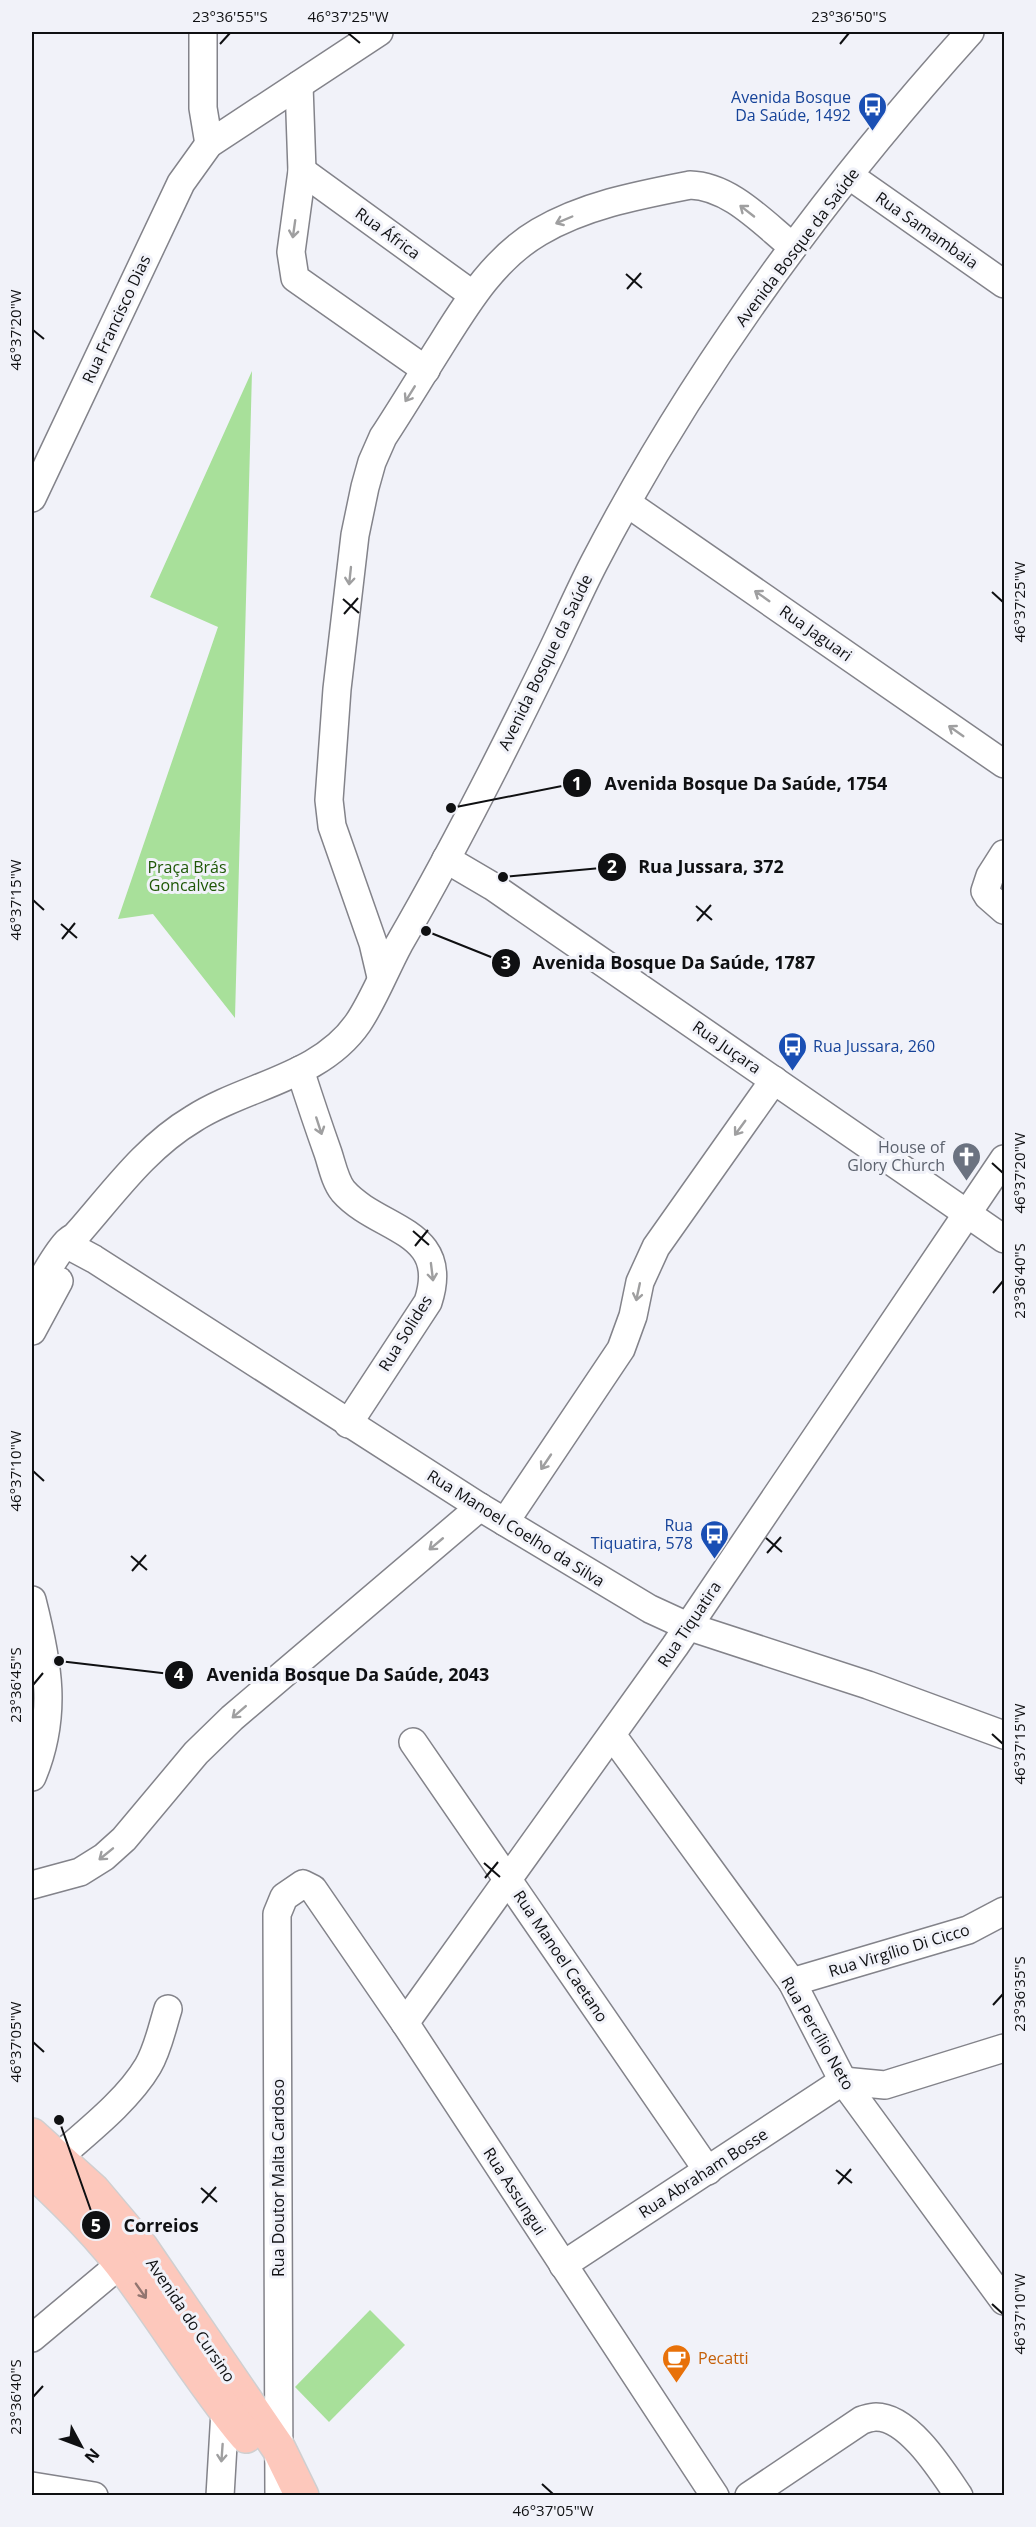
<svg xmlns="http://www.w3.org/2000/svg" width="1036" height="2527" font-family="'Open Sans',sans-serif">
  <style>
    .green { fill: #a8e09a }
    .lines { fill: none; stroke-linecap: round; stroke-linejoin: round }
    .minor-casing { stroke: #83838a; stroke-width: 30 }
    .major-casing { stroke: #cfcfd0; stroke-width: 36 }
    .minor { stroke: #fff; stroke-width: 27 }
    .major { stroke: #fdc8bc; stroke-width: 33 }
    .oneway { stroke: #9f9fa0 }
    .oneway2 { stroke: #927570 }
    .ticks { fill: none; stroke: #0f1012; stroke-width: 2 }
    .labels { text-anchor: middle; stroke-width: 6; stroke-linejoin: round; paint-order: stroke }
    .transit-label { font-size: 16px; fill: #164399; stroke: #f1f2f9; text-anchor: end }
    .street-label { font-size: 16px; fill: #0f1012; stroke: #f1f2f9 }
    .park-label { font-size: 16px; fill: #1d5705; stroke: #f1f2f9 }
    .worship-label { font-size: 16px; fill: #5b616d; stroke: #f1f2f9; text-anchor: end }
    .food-label { font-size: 16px; fill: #c56008; stroke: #f1f2f9; text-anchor: start }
    .leader { fill: none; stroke: #0f1012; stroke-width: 2 }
    .callout-dot { fill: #0f1012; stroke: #f1f2f9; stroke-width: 2 }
    .mark-label { font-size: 18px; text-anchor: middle; font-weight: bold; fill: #fff }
    .callout-label { font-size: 18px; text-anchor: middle; font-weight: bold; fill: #0f1012; stroke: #f1f2f9; stroke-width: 6; stroke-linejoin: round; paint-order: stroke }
    .neatline { fill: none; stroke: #0f1012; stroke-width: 2 }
    .ticks-label { font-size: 15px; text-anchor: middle; fill: #0f1012 }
  </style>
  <rect width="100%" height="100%" fill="#f1f2f9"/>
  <g class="green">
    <polygon points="252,371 235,1018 153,914 118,919 218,627 150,597"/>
    <polygon points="370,2310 405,2345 329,2422 295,2387"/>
  </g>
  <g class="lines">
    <defs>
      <g id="minor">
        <polyline points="203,32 203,108 209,144"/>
        <polyline points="299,85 302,171 291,252 295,278 426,370"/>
        <polyline points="302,171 473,295"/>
        <polyline points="850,176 1004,284"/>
        <polyline points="32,498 181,183 209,144 379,32"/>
        <polyline points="627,503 1004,764"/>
        <polyline points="446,859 492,886 1004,1239"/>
        <polyline points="1004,910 988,896 985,891 990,876 1004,854"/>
        <path d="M381,977L373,943L332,826L329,800L337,689L355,535L365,487L372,462L383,437C402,408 420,378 439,348C466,305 493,259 539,232C585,205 639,195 690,185C730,186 763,223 793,247"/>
        <path d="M300,1070C309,1098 318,1125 328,1153C332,1165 335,1181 343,1191C378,1231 452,1229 428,1302L348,1424"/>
        <polyline points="66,1244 94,1259 480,1507 650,1609 687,1626 868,1685 1004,1735"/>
        <path d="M32,1296C43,1279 53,1257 67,1242C75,1235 72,1240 79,1232C114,1192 146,1147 193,1119C246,1085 320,1078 358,1023C373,1001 386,968 399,944C454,849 504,750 552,651C566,622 579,592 594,563C694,370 825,193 970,32"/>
        <polyline points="32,1331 59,1281"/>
        <polyline points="505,1522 621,1349 633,1316 640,1282 656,1247 774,1080"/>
        <path d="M32,1600C48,1663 58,1715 32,1777"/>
        <polyline points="612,1735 792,1982 843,2081 1004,2301"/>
        <polyline points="413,1742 708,2171"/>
        <polyline points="32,1885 80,1872 104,1857 124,1839 196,1753 232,1718 480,1507"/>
        <polyline points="792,1982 968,1930 1004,1911"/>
        <polyline points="405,2023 675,1646 1004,1159"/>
        <path d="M43,2171C76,2140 125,2105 148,2066C158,2049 162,2028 168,2009"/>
        <polyline points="563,2265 843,2081 885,2085 1004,2048"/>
        <polyline points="32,2338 136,2251"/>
        <polyline points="32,2486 94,2496"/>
        <polyline points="220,2496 225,2411 228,2398"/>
        <polyline points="279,2496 277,1914 284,1897 303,1884 313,1889 405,2023 715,2496"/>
        <path d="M749,2496L862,2420C866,2419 871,2417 876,2417C909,2417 942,2471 959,2496"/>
      </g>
      <g id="major">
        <polyline points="32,2135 93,2190 141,2247 279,2449 302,2496"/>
        <path d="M32,2170C67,2203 102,2237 131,2277C170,2330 204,2386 246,2436"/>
      </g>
    </defs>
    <use href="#minor" class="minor-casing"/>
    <use href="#major" class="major-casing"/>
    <use href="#minor" class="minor"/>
    <use href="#major" class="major"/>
  </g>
  <defs><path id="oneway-shaft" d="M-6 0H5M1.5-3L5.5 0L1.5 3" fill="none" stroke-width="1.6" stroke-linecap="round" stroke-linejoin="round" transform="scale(1.5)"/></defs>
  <g class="oneway">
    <use href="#oneway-shaft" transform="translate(747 211) rotate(-142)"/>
    <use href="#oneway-shaft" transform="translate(564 220) rotate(157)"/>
    <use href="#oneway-shaft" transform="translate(294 229) rotate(98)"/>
    <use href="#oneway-shaft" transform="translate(410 394) rotate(122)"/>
    <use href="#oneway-shaft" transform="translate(350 576) rotate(96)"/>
    <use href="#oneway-shaft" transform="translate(762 596) rotate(-145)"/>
    <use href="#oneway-shaft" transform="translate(956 731) rotate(-145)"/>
    <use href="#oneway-shaft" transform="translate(319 1126) rotate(72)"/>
    <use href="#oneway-shaft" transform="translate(740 1128) rotate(126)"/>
    <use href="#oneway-shaft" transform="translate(432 1272) rotate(83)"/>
    <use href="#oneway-shaft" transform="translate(638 1292) rotate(102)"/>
    <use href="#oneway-shaft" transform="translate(546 1462) rotate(124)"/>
    <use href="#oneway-shaft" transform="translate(436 1544) rotate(140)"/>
    <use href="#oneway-shaft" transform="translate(239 1712) rotate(139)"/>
    <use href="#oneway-shaft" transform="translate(106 1854) rotate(141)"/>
    <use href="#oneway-shaft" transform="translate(222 2453) rotate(94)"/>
  </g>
  <use class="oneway2" href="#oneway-shaft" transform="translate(141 2291) rotate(55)"/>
  <path class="ticks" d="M348,33L360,43M220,44L230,33M840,44L849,33M626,274L642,288M627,289L641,273M33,330L44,339M992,592L1003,602M343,599L359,613M344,614L358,598M33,900L44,910M696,906L712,920M697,921L711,905M61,924L77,938M62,939L75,923M992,1163L1003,1173M413,1231L429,1245M415,1246L428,1230M993,1293L1003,1281M33,1471L44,1481M766,1538L782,1552M767,1553L781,1537M131,1556L147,1570M132,1571L146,1555M33,1685L43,1673M992,1734L1003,1744M484,1863L500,1877M485,1878L498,1862M993,2005L1003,1994M33,2042L44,2052M836,2170L852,2183M838,2184L851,2169M201,2188L217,2202M202,2203L216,2187M992,2304L1003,2314M33,2397L43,2386M542,2484L553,2494"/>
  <defs>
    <symbol id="bus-pin" viewBox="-11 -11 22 30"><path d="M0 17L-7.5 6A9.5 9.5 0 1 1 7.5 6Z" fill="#1a4fb4" stroke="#f1f2f9"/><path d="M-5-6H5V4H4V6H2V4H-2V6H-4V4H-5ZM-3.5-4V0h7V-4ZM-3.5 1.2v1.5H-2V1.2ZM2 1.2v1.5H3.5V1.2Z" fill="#fff"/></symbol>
    <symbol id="church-pin" viewBox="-11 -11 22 30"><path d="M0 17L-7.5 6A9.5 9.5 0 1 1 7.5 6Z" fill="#6b7280" stroke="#f1f2f9"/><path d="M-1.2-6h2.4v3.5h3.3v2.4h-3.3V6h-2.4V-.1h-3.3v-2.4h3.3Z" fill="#fff"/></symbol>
    <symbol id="cafe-pin" viewBox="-11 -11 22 30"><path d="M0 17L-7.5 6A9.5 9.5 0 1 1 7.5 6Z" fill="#e8710a" stroke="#f1f2f9"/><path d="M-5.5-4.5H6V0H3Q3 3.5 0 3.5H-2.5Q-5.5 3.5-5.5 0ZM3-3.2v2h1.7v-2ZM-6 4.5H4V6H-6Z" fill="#fff"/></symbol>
  </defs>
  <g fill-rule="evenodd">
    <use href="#bus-pin" x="856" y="90" width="33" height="45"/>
    <use href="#bus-pin" x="776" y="1030" width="33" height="45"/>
    <use href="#church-pin" x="950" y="1140" width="33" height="45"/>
    <use href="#bus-pin" x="698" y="1518" width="33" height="45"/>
    <use href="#cafe-pin" x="660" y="2342" width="33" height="45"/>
  </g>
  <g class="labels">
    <g class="transit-label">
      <text x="851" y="103">Avenida Bosque<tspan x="851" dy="18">Da Saúde, 1492</tspan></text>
      <text x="813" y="1052" text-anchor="start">Rua Jussara, 260</text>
      <text x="693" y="1531">Rua<tspan x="693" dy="18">Tiquatira, 578</tspan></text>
    </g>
    <g class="street-label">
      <text transform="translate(927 230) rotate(35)" y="6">Rua Samambaia</text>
      <text transform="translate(388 233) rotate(36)" y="6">Rua África</text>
      <text transform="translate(797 247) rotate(-53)" y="6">Avenida Bosque da Saúde</text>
      <text transform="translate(116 319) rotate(-65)" y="6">Rua Francisco Dias</text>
      <text transform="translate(816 633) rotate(35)" y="6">Rua Jaguari</text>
      <text transform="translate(545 662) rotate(-64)" y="6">Avenida Bosque da Saúde</text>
      <text transform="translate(727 1047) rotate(35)" y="6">Rua Juçara</text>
      <text transform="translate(405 1333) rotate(-58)" y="6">Rua Solides</text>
      <text transform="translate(516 1528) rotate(32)" y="6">Rua Manoel Coelho da Silva</text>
      <text transform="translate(689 1624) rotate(-56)" y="6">Rua Tiquatira</text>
      <text transform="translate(899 1950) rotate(-17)" y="6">Rua Virgílio Di Cicco</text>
      <text transform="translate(561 1956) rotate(56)" y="6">Rua Manoel Caetano</text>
      <text transform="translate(818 2033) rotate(60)" y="6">Rua Percílio Neto</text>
      <text transform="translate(703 2173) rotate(-33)" y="6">Rua Abraham Bosse</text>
      <text transform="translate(278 2178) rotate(-90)" y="6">Rua Doutor Malta Cardoso</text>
      <text transform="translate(515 2191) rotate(57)" y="6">Rua Assungui</text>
      <text transform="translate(191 2320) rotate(56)" y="6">Avenida do Cursino</text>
    </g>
    <g class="park-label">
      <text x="187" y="873">Praça Brás<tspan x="187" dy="18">Goncalves</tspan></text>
    </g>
    <g class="worship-label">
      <text x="945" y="1153">House of<tspan x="945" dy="18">Glory Church</tspan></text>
    </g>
    <g class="food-label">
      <text x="698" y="2364">Pecatti</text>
    </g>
  </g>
  <path class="leader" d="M451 808L577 783M503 877L612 867M426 931L506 963M59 1661L179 1675M59 2120L96 2225"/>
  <g class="callout-dot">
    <circle cx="451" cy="808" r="6"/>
    <circle cx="503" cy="877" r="6"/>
    <circle cx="426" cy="931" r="6"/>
    <circle cx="59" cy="1661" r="6"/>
    <circle cx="59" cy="2120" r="6"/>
    <circle cx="577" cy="783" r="15"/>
    <circle cx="612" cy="867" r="15"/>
    <circle cx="506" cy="963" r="15"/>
    <circle cx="179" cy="1675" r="15"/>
    <circle cx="96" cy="2225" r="15"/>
  </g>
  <g class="mark-label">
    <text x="577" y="790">1</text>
    <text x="612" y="873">2</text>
    <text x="506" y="969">3</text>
    <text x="179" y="1681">4</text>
    <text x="96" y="2232">5</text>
  </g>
  <g class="callout-label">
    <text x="746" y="790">Avenida Bosque Da Saúde, 1754</text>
    <text x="711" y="873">Rua Jussara, 372</text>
    <text x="674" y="969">Avenida Bosque Da Saúde, 1787</text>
    <text x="348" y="1681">Avenida Bosque Da Saúde, 2043</text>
    <text x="161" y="2232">Correios</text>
  </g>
  <rect width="1036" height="2527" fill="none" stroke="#f1f2f9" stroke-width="66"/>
  <g transform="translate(81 2446) rotate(131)" stroke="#f1f2f9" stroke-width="4.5" paint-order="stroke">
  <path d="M0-4.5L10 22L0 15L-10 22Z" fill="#0f1012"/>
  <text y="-9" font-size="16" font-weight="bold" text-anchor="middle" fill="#0f1012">N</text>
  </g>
  <rect x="33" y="33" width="970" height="2461" class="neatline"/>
  <g class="ticks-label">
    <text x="230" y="22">23°36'55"S</text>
    <text x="348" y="22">46°37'25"W</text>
    <text x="849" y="22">23°36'50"S</text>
    <text transform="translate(16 330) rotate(-90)" y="5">46°37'20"W</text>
    <text transform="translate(1020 602) rotate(-90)" y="5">46°37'25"W</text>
    <text transform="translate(16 900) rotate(-90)" y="5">46°37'15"W</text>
    <text transform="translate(1020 1173) rotate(-90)" y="5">46°37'20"W</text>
    <text transform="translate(1020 1281) rotate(-90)" y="5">23°36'40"S</text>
    <text transform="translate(16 1471) rotate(-90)" y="5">46°37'10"W</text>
    <text transform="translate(16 1685) rotate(-90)" y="5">23°36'45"S</text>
    <text transform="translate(1020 1744) rotate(-90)" y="5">46°37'15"W</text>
    <text transform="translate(1020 1994) rotate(-90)" y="5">23°36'35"S</text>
    <text transform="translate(16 2042) rotate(-90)" y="5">46°37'05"W</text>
    <text transform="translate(1020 2314) rotate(-90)" y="5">46°37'10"W</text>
    <text transform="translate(16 2397) rotate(-90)" y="5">23°36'40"S</text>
    <text x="553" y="2516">46°37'05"W</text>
  </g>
</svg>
